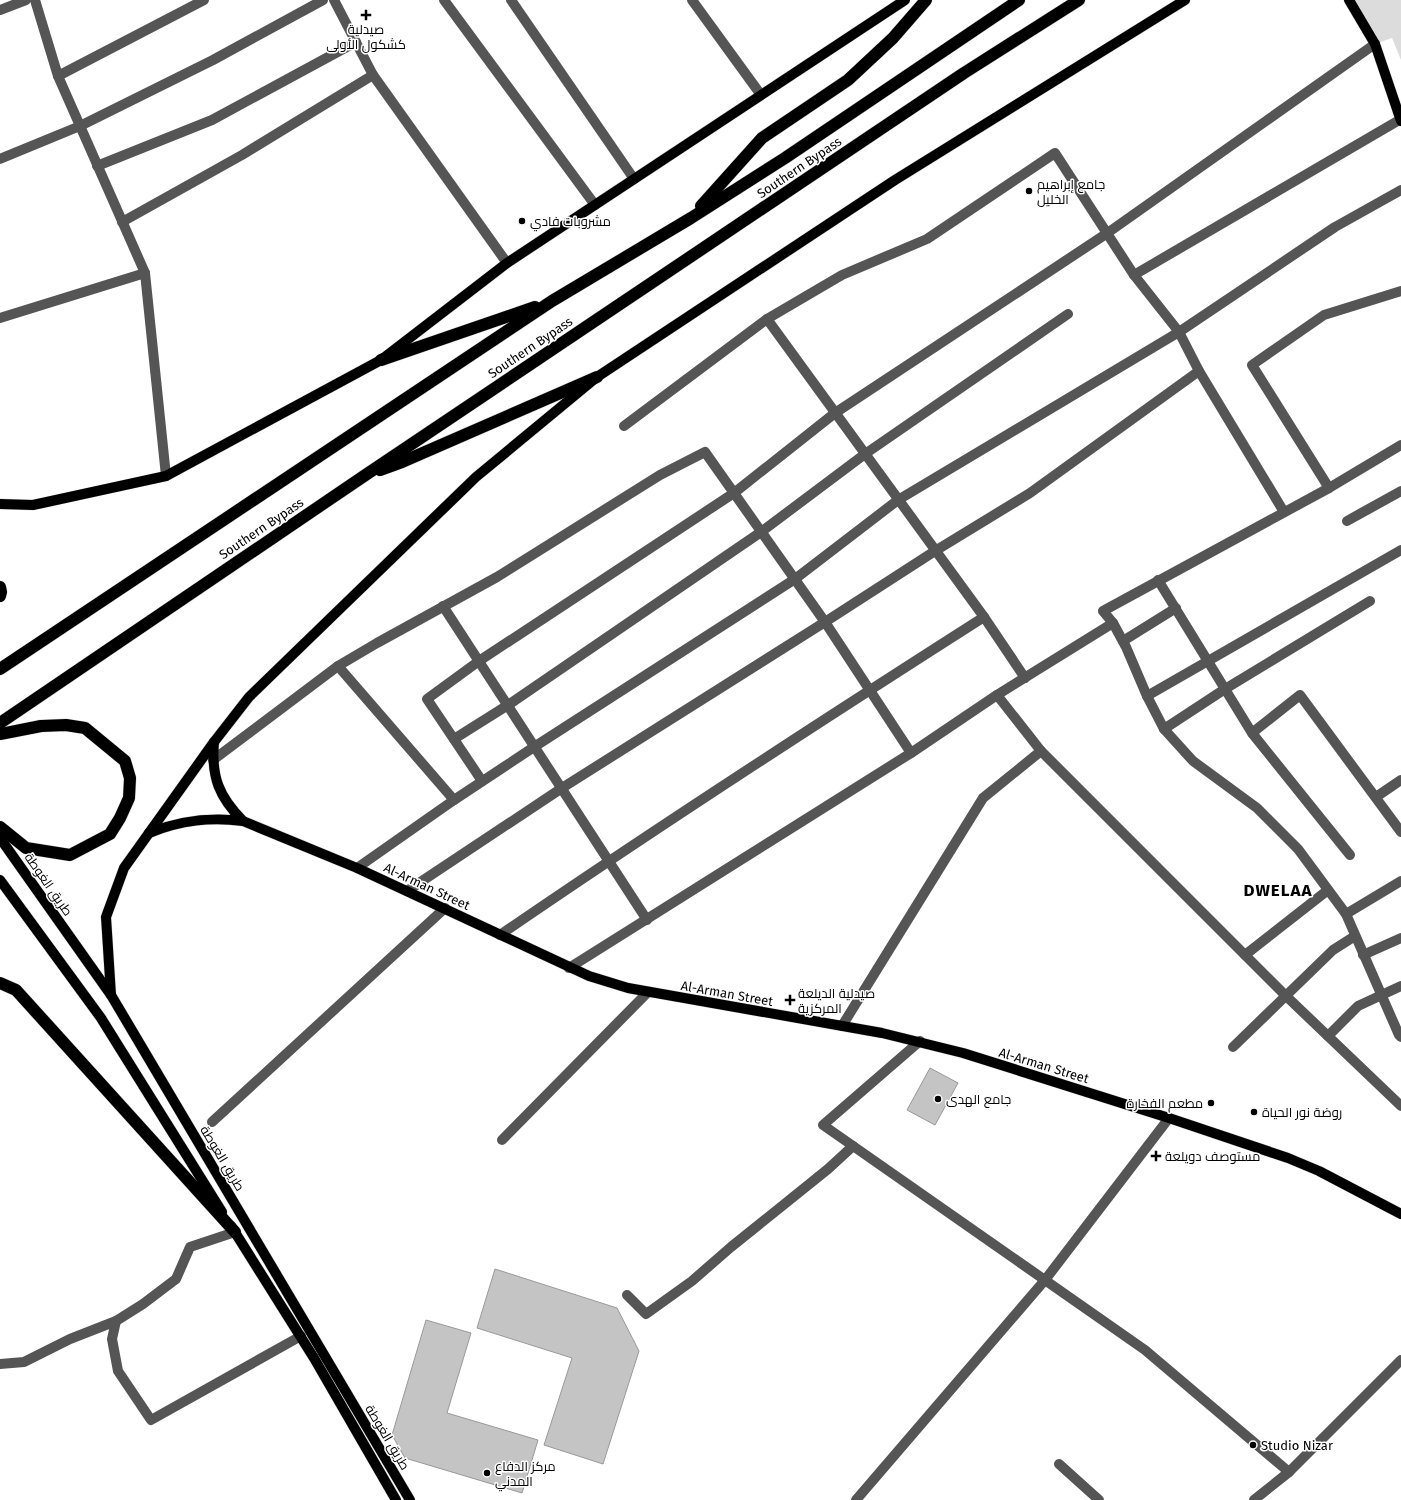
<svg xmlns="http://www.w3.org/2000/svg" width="1401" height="1500" font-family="'Fira Sans',Cairo,sans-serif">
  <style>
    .green { fill: #dcdcdc }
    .building { fill: #c4c4c4; stroke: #999 }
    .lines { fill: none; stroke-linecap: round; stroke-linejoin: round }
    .major-casing { stroke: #dbdbdb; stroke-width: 11 }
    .highway-casing { stroke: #dbdbdb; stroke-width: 13 }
    .minor { stroke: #555; stroke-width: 10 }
    .major { stroke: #000; stroke-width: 10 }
    .highway { stroke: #000; stroke-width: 12 }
    .poi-dot { fill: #000; stroke: #fff; stroke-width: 1.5 }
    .labels { text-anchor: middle; stroke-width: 3; stroke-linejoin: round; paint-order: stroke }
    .poi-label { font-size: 13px; fill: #000; stroke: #fff; text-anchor: start }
    .street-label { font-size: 13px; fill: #000; stroke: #fff }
    .district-label { font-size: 17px; font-weight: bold; letter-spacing: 1px; fill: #000; stroke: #fff }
  </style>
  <rect width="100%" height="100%" fill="#fff"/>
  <polygon class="green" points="1349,0 1401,0 1401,60 1392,38 1375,44"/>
  <g class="building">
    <polygon points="930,1068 958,1083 935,1125 907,1110"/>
    <polygon points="495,1269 617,1308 639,1351 603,1464 544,1445 572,1358 477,1328"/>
    <polygon points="426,1320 471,1333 447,1413 538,1440 522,1493 405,1458 392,1435"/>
  </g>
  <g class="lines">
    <defs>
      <g id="major">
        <polyline points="1349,0 1375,44 1401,121"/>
        <polyline points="0,504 33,505 166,476 381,360 507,263 905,0"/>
        <path d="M214,742C211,777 219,797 243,821"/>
        <path d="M149,833C181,820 210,817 243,821L357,868L589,976L628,988L882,1033L963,1053L1169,1118L1288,1158L1319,1171L1401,1214"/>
        <polyline points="0,838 111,995 410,1500"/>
        <polyline points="0,880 101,1018 222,1212"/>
        <polyline points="111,995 106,917 124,868 214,742 249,697 476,477 597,377 895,180 1185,0"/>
        <polyline points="231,1226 314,1358 396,1500"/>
      </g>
      <g id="highway">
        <polyline points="701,206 762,138 848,80 893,38 926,0"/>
        <polyline points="381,360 535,307"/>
        <polyline points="380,470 402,462 597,377"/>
        <polyline points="0,587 1,592 0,596"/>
        <polyline points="0,669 552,301 691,218 785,158 1019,0"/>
        <polyline points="0,723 364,476 964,73 1079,0"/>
        <polyline points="0,734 41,726 66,725 85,728 125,761 130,778 129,798 120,818 110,834 70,855 26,848 0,827"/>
        <polyline points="0,983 16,990 235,1232"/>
      </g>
    </defs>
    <use href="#major" class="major-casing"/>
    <use href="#highway" class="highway-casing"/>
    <g class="minor">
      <polyline points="35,0 58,76 145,273 166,476"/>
      <polyline points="334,0 373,75 507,263"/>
      <polyline points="444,0 595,205"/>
      <polyline points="511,0 634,179"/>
      <polyline points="692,0 761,95"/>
      <polyline points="0,10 26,0"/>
      <polyline points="58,76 204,0"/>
      <polyline points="0,159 80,126 213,60 323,0"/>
      <polyline points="97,166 212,120 356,42"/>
      <polyline points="122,222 242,155 373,75"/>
      <polyline points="1134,275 1401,119"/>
      <polyline points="0,318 145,273"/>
      <polyline points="767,319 984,617 1025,678"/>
      <polyline points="624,426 767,319 842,275 927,239 1055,153 1134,275 1179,332 1199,371 1284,512"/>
      <polyline points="1401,445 1329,488 1103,611 1113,623 1126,647 1147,696 1164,729 1193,761 1257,808 1298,849 1346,914 1399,1035 1401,1037"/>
      <polyline points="1329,488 1252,365 1324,315 1401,291"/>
      <polyline points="1347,521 1401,491"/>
      <polyline points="1158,580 1252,733 1350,855"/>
      <polyline points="443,606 647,920"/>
      <polyline points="1123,641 1176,608"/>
      <polyline points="338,666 454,800"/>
      <polyline points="997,695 1041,751 1285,995 1401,1106"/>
      <polyline points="1147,696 1401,550"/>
      <polyline points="1164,729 1225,689 1370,601"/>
      <polyline points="1252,733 1300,695 1401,832"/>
      <polyline points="454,739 508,705 761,532 865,454 1068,314"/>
      <polyline points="213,760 338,666 377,643 497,577 660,475 705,452 825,622 911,753"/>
      <polyline points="482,781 427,699 479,661 734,493 835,413 1106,234 1375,44"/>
      <polyline points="1376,797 1401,780"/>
      <polyline points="357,868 454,800 534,747 795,579 898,500 1179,332 1335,227 1401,190"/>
      <polyline points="407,891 562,788 825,622 935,551 1030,493 1199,371"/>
      <polyline points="1346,914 1401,881"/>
      <path d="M500,935C659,826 821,721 984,617"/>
      <polyline points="1245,955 1328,890"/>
      <polyline points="1363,955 1401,938"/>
      <polyline points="569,968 911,753 997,695 1113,623"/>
      <polyline points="842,1026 983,798 1041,751"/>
      <polyline points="1328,1036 1358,1006 1401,986"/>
      <polyline points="920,1041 823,1125 1145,1350 1289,1472"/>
      <polyline points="1233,1047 1333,950 1355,936"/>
      <polyline points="212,1122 445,908"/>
      <polyline points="502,1140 648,992"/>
      <polyline points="627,1295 646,1314 692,1281 731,1247 828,1169 853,1146"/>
      <polyline points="116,1321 112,1339 118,1371 151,1420 301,1336"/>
      <polyline points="0,1364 24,1362 70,1339 116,1321 143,1304 176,1279 190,1247 235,1232"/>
      <polyline points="1059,1464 1099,1500"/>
      <polyline points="856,1500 1045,1280 1169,1118"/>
      <polyline points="1254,1500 1289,1472 1401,1360"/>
    </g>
    <use href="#major" class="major"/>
    <use href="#highway" class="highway"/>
  </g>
  <g class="poi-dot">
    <path d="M364 9h4v4h4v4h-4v4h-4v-4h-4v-4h4z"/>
    <circle cx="1029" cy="191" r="4"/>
    <circle cx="522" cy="221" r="4"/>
    <path d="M788 994h4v4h4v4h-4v4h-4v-4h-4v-4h4z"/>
    <circle cx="938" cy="1099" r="4"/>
    <circle cx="1211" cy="1103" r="4"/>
    <circle cx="1254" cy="1112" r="4"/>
    <path d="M1154 1150h4v4h4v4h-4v4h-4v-4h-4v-4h4z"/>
    <circle cx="1253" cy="1445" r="4"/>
    <circle cx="487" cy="1473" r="4"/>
  </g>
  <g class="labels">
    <g class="poi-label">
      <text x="366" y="34" text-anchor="middle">صيدلية<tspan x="366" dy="15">كشكول الأولى</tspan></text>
      <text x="1037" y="189">جامع إبراهيم<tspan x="1037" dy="15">الخليل</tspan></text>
      <text x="530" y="226">مشروبات فادي</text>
      <text x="798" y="998">صيدلية الديلعة<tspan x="798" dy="15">المركزية</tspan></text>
      <text x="946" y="1104">جامع الهدى</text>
      <text x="1203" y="1108" text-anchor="end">مطعم الفخارة</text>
      <text x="1262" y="1117">روضة نور الحياة</text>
      <text x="1165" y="1161">مستوصف دويلعة</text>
      <text x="1261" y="1450">Studio Nizar</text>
      <text x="495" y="1471">مركز الدفاع<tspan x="495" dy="15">المدني</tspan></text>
    </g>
    <g class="street-label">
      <text transform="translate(799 167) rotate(-34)" y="5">Southern Bypass</text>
      <text transform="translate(530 347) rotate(-34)" y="5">Southern Bypass</text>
      <text transform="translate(261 528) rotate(-34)" y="5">Southern Bypass</text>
      <text transform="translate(49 884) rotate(55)" y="5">طريق الغوطة</text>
      <text transform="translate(427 886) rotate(25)" y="5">Al-Arman Street</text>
      <text transform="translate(727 993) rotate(10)" y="5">Al-Arman Street</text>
      <text transform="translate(1044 1065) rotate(17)" y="5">Al-Arman Street</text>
      <text transform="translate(223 1158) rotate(59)" y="5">طريق الغوطة</text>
      <text transform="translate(388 1437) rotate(59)" y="5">طريق الغوطة</text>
    </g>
    <g class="district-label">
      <text x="1278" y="896">DWELAA</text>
    </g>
  </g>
</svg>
